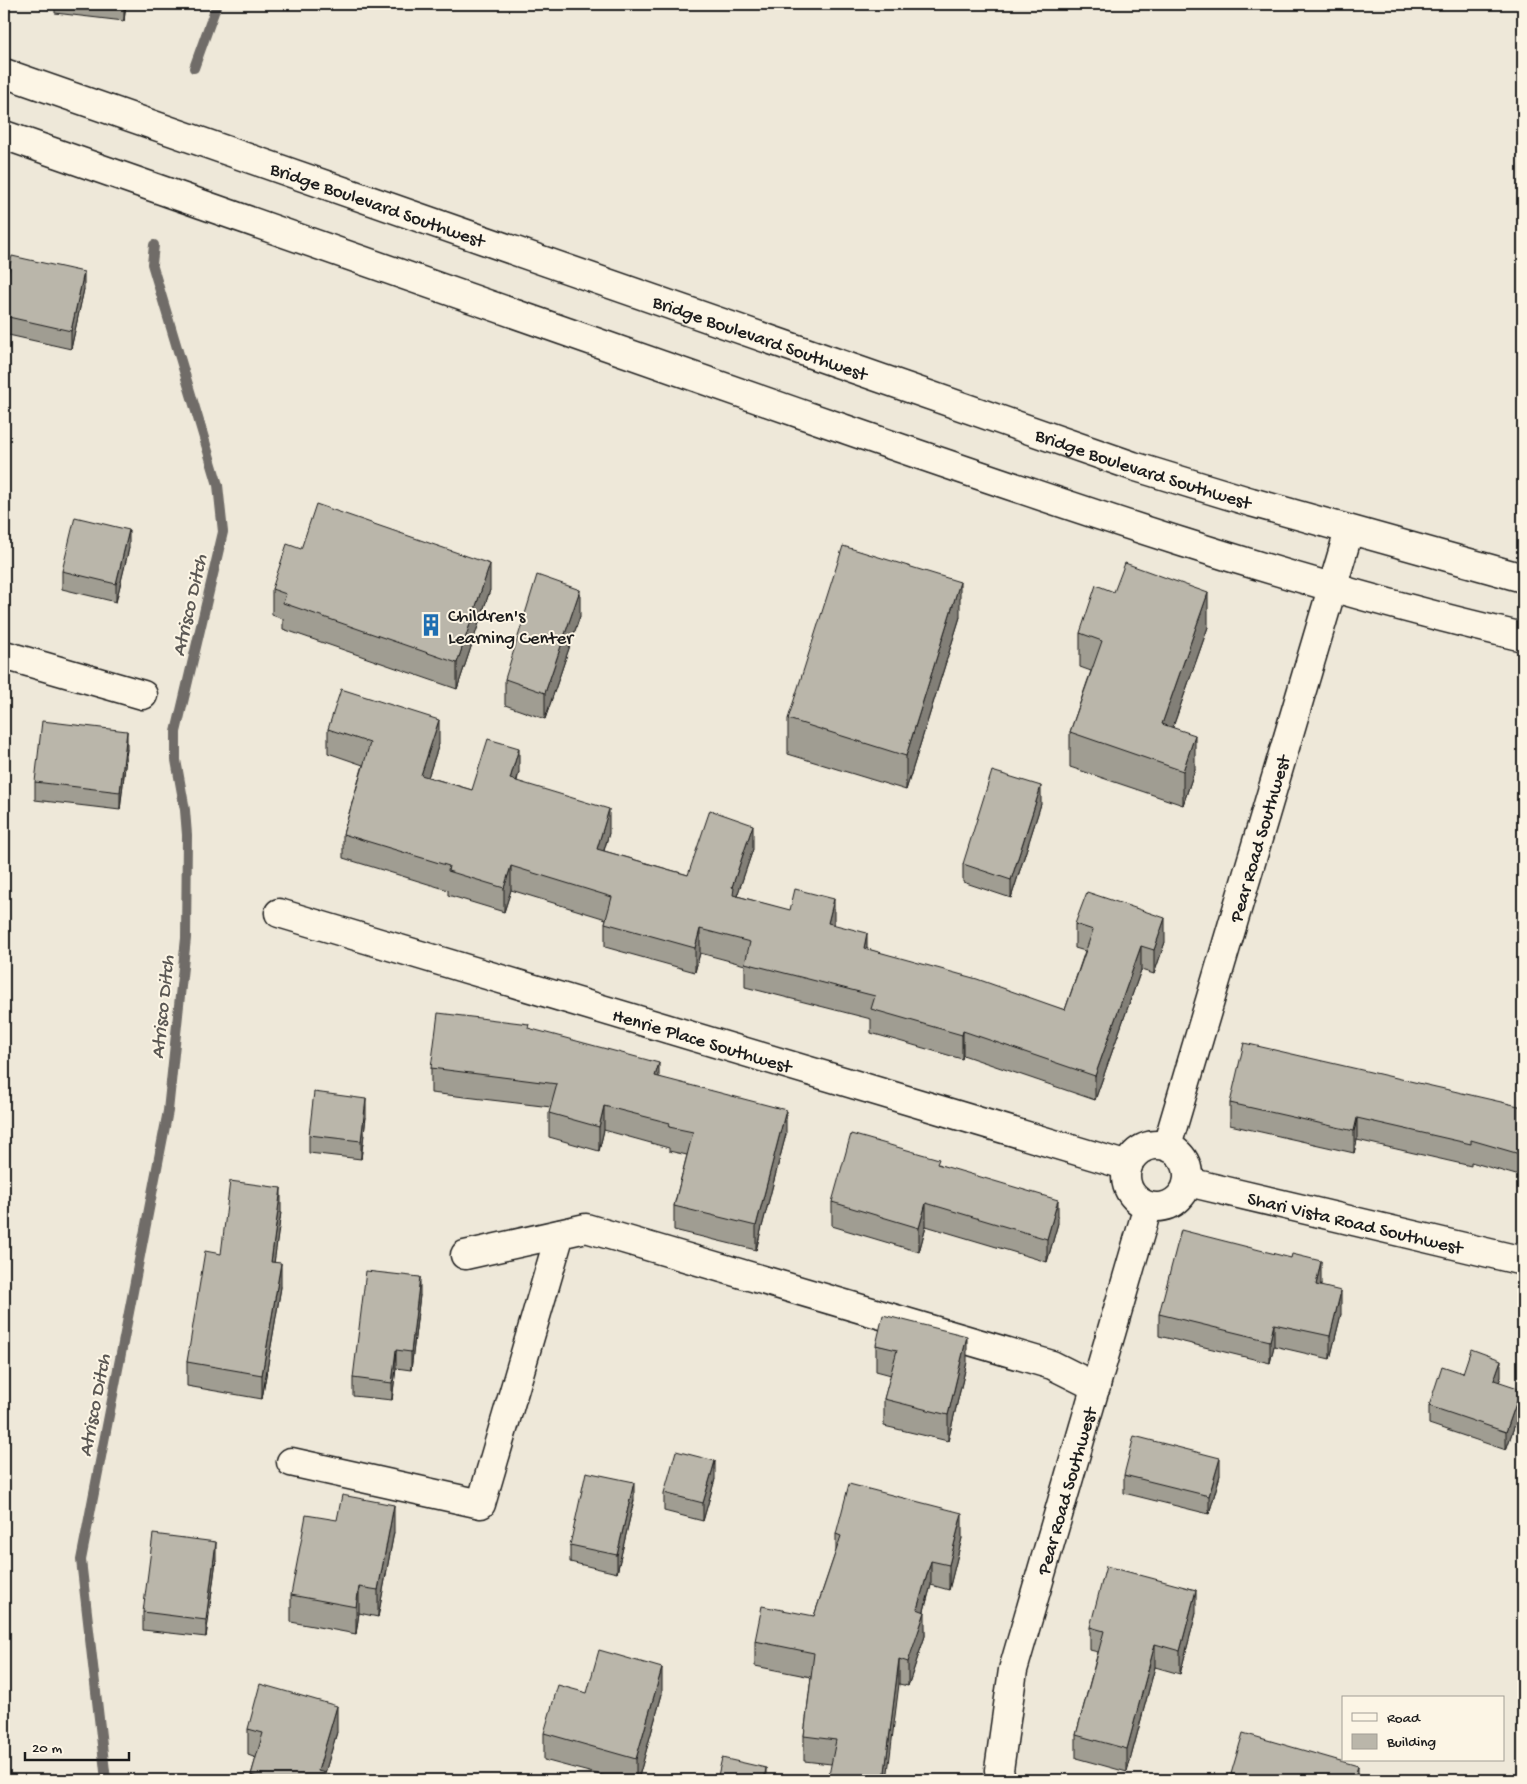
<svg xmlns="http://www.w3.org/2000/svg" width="1527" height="1784" font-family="'Gochi Hand',sans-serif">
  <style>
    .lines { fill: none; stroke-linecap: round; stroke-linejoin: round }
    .stream { stroke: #6f6c67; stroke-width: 10 }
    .minor-casing { stroke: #1c1c1c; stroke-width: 31 }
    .major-casing { stroke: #1c1c1c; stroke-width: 31 }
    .minor { stroke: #fcf5e5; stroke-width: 28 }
    .major { stroke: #fcf5e5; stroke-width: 28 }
    .wall { fill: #a09d92; stroke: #1c1c1c }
    .shaded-wall { fill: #827f77; stroke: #1c1c1c }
    .building { fill: #bab6aa; stroke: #1c1c1c }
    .labels { text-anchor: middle; stroke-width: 4; stroke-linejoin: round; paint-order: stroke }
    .street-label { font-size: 19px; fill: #1c1c1c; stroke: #fcf5e5 }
    .poi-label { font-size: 19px; fill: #1c1c1c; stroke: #fcf5e5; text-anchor: start }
    .water-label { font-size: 20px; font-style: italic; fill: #5b5854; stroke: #fcf5e5 }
  </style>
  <rect width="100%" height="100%" fill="#eee8d9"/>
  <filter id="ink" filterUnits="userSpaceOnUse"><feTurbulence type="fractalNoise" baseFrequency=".02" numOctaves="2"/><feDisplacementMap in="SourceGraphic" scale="10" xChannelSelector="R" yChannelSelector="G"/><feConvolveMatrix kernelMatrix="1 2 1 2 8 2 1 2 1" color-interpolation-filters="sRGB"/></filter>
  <g filter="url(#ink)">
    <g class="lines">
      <g class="stream">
        <polyline points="194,68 217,4"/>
        <polyline points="106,1780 81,1560 168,1111 186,938 187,835 185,810 176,760 176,732 223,532 218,485 152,264 154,245"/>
      </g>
      <defs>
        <g id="minor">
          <polyline points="4,655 143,695"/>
          <path id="s1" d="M279,913L1128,1166"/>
          <circle cx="1157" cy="1176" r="31"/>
          <path id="s2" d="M1167,1146L1349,531"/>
          <path id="s3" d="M1188,1182L1523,1261"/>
          <polyline points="465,1255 586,1228 1052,1365 1096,1387"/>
          <polyline points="291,1462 481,1504 560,1234"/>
          <path id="s4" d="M1001,1780L999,1770L1013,1670L1148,1206"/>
        </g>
        <g id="major">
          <path id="s5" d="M4,73L1133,466L1251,502L1523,578"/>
          <path d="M4,135C282,232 560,331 839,427C1065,505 1290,583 1523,637"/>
        </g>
      </defs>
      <use href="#minor" class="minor-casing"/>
      <use href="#major" class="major-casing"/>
      <use href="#minor" class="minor"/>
      <use href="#major" class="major"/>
    </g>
    <g class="wall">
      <polygon points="55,4 126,4 124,21 55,13"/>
      <polygon points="84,289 71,349 4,334 4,294"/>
      <polygon points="129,548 116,602 62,589 62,571"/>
      <polygon points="301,549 490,590 457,689 283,629 283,619 272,615 272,589"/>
      <polygon points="580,616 545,719 505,705 505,679"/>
      <polygon points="960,617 906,790 788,754 788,719"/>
      <polygon points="1208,627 1173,727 1195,769 1183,805 1070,767 1070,732 1091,671 1080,667 1080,633"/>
      <polygon points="328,729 439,744 428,777 472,790 519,772 517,781 609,833 604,851 688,875 753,849 737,896 834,923 834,925 867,949 1065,1010 1085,951 1075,948 1075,924 1165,942 1154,974 1141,970 1095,1100 963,1055 962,1059 871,1033 871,1019 745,987 745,965 700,953 695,972 605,947 605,923 606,919 511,890 504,912 448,895 448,890 343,858 343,834 363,765 328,753"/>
      <polygon points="127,749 120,810 35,800 35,782"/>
      <polygon points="1041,804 1011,898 963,882 963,864"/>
      <polygon points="529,1029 659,1077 786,1134 756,1250 674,1230 674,1206 687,1155 669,1151 669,1148 604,1130 599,1151 549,1137 549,1113 551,1107 431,1093 431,1068"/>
      <polygon points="1230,1103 1523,1107 1523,1177 1471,1162 1471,1166 1357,1140 1354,1153 1230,1125"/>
      <polygon points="366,1117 361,1159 309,1153 309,1135"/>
      <polygon points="939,1164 1058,1223 1047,1262 926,1226 919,1252 832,1226 832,1202"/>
      <polygon points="281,1212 274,1262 281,1287 262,1399 187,1386 187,1362 221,1254"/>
      <polygon points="1291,1258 1321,1283 1321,1286 1341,1314 1330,1359 1274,1346 1270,1363 1159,1336 1159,1314"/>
      <polygon points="420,1295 411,1370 396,1368 392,1400 353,1396 353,1378"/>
      <polygon points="876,1345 967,1362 948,1441 884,1426 884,1399 891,1375 876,1371"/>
      <polygon points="1463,1373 1501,1377 1499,1381 1521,1407 1506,1450 1429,1424 1429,1406"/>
      <polygon points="1124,1475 1220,1475 1209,1514 1124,1493"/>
      <polygon points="715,1479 703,1521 664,1511 664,1493"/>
      <polygon points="634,1500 617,1573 570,1562 570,1545"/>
      <polygon points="394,1532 378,1617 359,1613 356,1634 291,1622 291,1595"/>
      <polygon points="836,1534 962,1538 949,1590 931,1585 924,1611 925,1636 908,1686 899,1684 831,1764 804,1761 804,1736 811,1677 755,1666 755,1641 814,1616 836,1551"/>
      <polygon points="216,1560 206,1637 143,1630 143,1612"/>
      <polygon points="1196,1613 1180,1674 1155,1667 1127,1772 1076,1758 1076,1735 1098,1652 1090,1650 1090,1627"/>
      <polygon points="587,1693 662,1694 638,1780 619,1780 544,1760 544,1733"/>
      <polygon points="248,1729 337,1732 325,1773 351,1780 251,1780 251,1775 256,1758 248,1755"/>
      <polygon points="1231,1774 1358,1780 1231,1780"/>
    </g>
    <g class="shaded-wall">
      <polygon points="124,4 126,4 124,21"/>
      <polygon points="84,272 84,289 71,349 71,331"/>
      <polygon points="129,530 129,548 116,602 116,584"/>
      <polygon points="490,564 490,590 457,689 457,663"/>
      <polygon points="960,582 960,617 906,790 906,756"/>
      <polygon points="580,590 580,616 545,719 545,693"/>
      <polygon points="1208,593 1208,627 1162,758 1162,724"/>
      <polygon points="439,720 439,744 421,799 421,775"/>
      <polygon points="127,731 127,749 120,810 120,792"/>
      <polygon points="1195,735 1195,769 1183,805 1183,771"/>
      <polygon points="519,748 519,772 510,803 510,779"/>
      <polygon points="1041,786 1041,804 1011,898 1011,880"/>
      <polygon points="609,809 609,833 597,874 597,849"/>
      <polygon points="753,825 753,849 734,905 734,912 732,887"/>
      <polygon points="511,866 511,890 504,912 504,888"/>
      <polygon points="834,899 834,923 828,947 828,923"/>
      <polygon points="1165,918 1165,942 1154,974 1154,950"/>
      <polygon points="700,929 700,953 695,972 695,948"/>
      <polygon points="867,933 867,957 864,948"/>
      <polygon points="1141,946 1141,970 1095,1100 1095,1076"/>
      <polygon points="963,1031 963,1055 962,1059 962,1035"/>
      <polygon points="659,1063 659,1088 655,1076"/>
      <polygon points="366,1099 366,1117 361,1159 361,1141"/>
      <polygon points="604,1106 604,1130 599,1151 599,1127"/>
      <polygon points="786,1110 786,1134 756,1250 756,1226"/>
      <polygon points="1357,1118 1357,1140 1354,1153 1354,1131"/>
      <polygon points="281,1188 281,1212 271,1286 271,1262"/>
      <polygon points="1058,1200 1058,1223 1047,1262 1047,1239"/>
      <polygon points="926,1203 926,1226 919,1252 919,1228"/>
      <polygon points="1321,1261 1321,1283 1316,1308 1316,1285"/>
      <polygon points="281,1263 281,1287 262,1399 262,1375"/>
      <polygon points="420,1277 420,1295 411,1370 411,1352"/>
      <polygon points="1341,1291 1341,1314 1330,1359 1330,1336"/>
      <polygon points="1274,1324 1274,1346 1270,1363 1270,1341"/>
      <polygon points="967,1336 967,1362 948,1441 948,1415"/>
      <polygon points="396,1350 396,1368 392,1400 392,1383"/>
      <polygon points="1501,1360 1501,1377 1494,1397 1494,1380"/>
      <polygon points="1521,1389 1521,1407 1506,1450 1506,1432"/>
      <polygon points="1220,1458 1220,1475 1209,1514 1209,1496"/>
      <polygon points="715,1461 715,1479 703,1521 703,1503"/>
      <polygon points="634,1482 634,1500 617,1573 617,1555"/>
      <polygon points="394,1505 394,1532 378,1617 378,1590"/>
      <polygon points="962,1513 962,1538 949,1590 949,1565"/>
      <polygon points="216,1542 216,1560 206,1637 206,1620"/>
      <polygon points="931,1561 931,1585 918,1632 925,1612 925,1636 908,1686 908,1662 917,1609"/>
      <polygon points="359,1587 359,1613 356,1634 356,1607"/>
      <polygon points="1196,1590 1196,1613 1180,1674 1180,1651"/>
      <polygon points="1155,1644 1155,1667 1127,1772 1127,1749"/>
      <polygon points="899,1659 899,1684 887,1780 884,1780"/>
      <polygon points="662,1668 662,1694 638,1780 636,1780 636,1759"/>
      <polygon points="337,1706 337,1732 323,1780 318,1771"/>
      <polygon points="1358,1766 1358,1780 1354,1780"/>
      <polygon points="766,1768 766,1780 764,1780"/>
    </g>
    <g class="building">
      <polygon points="12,256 84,272 71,331 4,316 4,294"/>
      <polygon points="316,504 490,564 457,663 283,603 286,594 272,589 287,544 301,549"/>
      <polygon points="75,517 129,530 116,584 62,571"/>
      <polygon points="843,546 960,582 906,756 788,719"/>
      <polygon points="1125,563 1208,593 1162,724 1195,735 1183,771 1070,732 1102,641 1080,633 1096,585 1114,592"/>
      <polygon points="537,575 580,590 545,693 505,679"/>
      <polygon points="341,689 439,720 421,775 472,790 488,739 519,748 510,779 609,809 597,849 688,875 710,810 753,825 732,887 734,888 733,895 790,910 795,889 834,899 828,923 867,933 864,948 977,979 1065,1010 1093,930 1075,924 1087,892 1165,918 1154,950 1141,946 1095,1076 963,1031 962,1035 871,1009 875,996 745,963 750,942 700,929 695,948 605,923 612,897 511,866 504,888 448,871 449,866 343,834 370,743 328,729"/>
      <polygon points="42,721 127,731 120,792 35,782"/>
      <polygon points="992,771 1041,786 1011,880 963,864"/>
      <polygon points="438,1013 529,1024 528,1028 659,1063 655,1076 786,1110 756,1226 674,1206 693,1132 669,1127 670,1123 604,1106 599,1127 549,1113 557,1084 431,1068"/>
      <polygon points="1244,1043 1523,1107 1523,1155 1471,1140 1471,1144 1357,1118 1354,1131 1230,1103"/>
      <polygon points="314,1092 366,1099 361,1141 309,1135"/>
      <polygon points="851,1134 939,1159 937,1164 1058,1200 1047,1239 926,1203 919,1228 832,1202"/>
      <polygon points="230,1181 281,1188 271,1262 281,1263 262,1375 187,1362 205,1251 221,1254"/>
      <polygon points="1181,1230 1291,1258 1292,1254 1321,1261 1316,1285 1341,1291 1330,1336 1274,1324 1270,1341 1159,1314"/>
      <polygon points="366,1271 420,1277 411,1352 396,1350 392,1383 353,1378"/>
      <polygon points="883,1315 967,1336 948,1415 884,1399 897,1350 876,1345"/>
      <polygon points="1471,1349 1501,1360 1494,1380 1521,1389 1506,1432 1429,1406 1442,1366 1463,1373"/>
      <polygon points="1134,1436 1220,1458 1209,1496 1124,1475"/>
      <polygon points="676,1451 715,1461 703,1503 664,1493"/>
      <polygon points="586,1472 634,1482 617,1555 570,1545"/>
      <polygon points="849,1484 962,1513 949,1565 931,1561 917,1609 925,1612 908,1662 899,1659 884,1780 828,1780 836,1740 804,1736 814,1653 755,1641 762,1606 814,1616 841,1536 836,1534"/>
      <polygon points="342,1495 394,1505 378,1590 359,1587 356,1607 291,1595 306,1515 337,1520"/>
      <polygon points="153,1534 216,1542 206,1620 143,1612"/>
      <polygon points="1106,1566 1196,1590 1180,1651 1155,1644 1127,1749 1076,1735 1104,1631 1090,1627"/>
      <polygon points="599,1650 662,1668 636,1759 544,1733 558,1685 587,1693"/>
      <polygon points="260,1684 337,1706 318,1771 351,1780 267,1780 251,1775 263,1733 248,1729"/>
      <polygon points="1243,1733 1358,1766 1354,1780 1243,1780 1244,1777 1231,1774"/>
      <polygon points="722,1758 766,1768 764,1780 717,1780"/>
    </g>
  </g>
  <defs>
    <symbol id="building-bare" viewBox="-9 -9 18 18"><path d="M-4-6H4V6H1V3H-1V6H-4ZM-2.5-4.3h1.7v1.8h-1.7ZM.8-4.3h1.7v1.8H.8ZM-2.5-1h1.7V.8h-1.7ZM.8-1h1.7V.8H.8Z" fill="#1f6fb2" stroke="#fcf5e5" stroke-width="2.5" paint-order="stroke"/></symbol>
  </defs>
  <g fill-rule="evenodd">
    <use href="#building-bare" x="415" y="609" width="32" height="32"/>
  </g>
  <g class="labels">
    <g class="street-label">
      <text dy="7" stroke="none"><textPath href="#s5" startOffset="396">Bridge Boulevard Southwest</textPath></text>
      <text dy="7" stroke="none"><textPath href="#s5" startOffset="801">Bridge Boulevard Southwest</textPath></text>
      <text dy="7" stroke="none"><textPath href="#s5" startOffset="1206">Bridge Boulevard Southwest</textPath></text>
      <text dy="7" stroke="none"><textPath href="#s2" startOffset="321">Pear Road Southwest</textPath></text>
      <text dy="7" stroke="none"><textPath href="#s1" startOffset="442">Henrie Place Southwest</textPath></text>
      <text dy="7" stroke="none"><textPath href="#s3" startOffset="172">Shari Vista Road Southwest</textPath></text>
      <text dy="7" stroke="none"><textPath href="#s4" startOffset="298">Pear Road Southwest</textPath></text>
    </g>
    <g class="poi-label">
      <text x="448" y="621">Children's<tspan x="448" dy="22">Learning Center</tspan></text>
    </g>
    <g class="water-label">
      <text transform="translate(188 605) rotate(-77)" y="7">Atrisco Ditch</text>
      <text transform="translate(161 1007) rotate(-84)" y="7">Atrisco Ditch</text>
      <text transform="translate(93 1405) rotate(-79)" y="7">Atrisco Ditch</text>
    </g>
  </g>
  <rect width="1527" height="1784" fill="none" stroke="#fcf5e5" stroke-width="20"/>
  <rect x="10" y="10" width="1507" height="1764" fill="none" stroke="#1c1c1c" stroke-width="2" filter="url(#ink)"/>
  <rect x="1342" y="1696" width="162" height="65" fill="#fcf5e5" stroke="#a29e95"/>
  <rect x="1352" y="1713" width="25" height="8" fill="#fcf5e5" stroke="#a29e95"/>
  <text x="1387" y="1722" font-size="15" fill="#1c1c1c">Road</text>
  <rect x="1352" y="1734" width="25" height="15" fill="#bab6aa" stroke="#a29e95"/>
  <text x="1387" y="1746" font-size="15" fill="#1c1c1c">Building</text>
  <path d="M25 1752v8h104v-8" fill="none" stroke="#1c1c1c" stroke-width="2.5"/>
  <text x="32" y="1752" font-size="15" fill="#1c1c1c" stroke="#fcf5e5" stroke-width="4" paint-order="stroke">20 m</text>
</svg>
